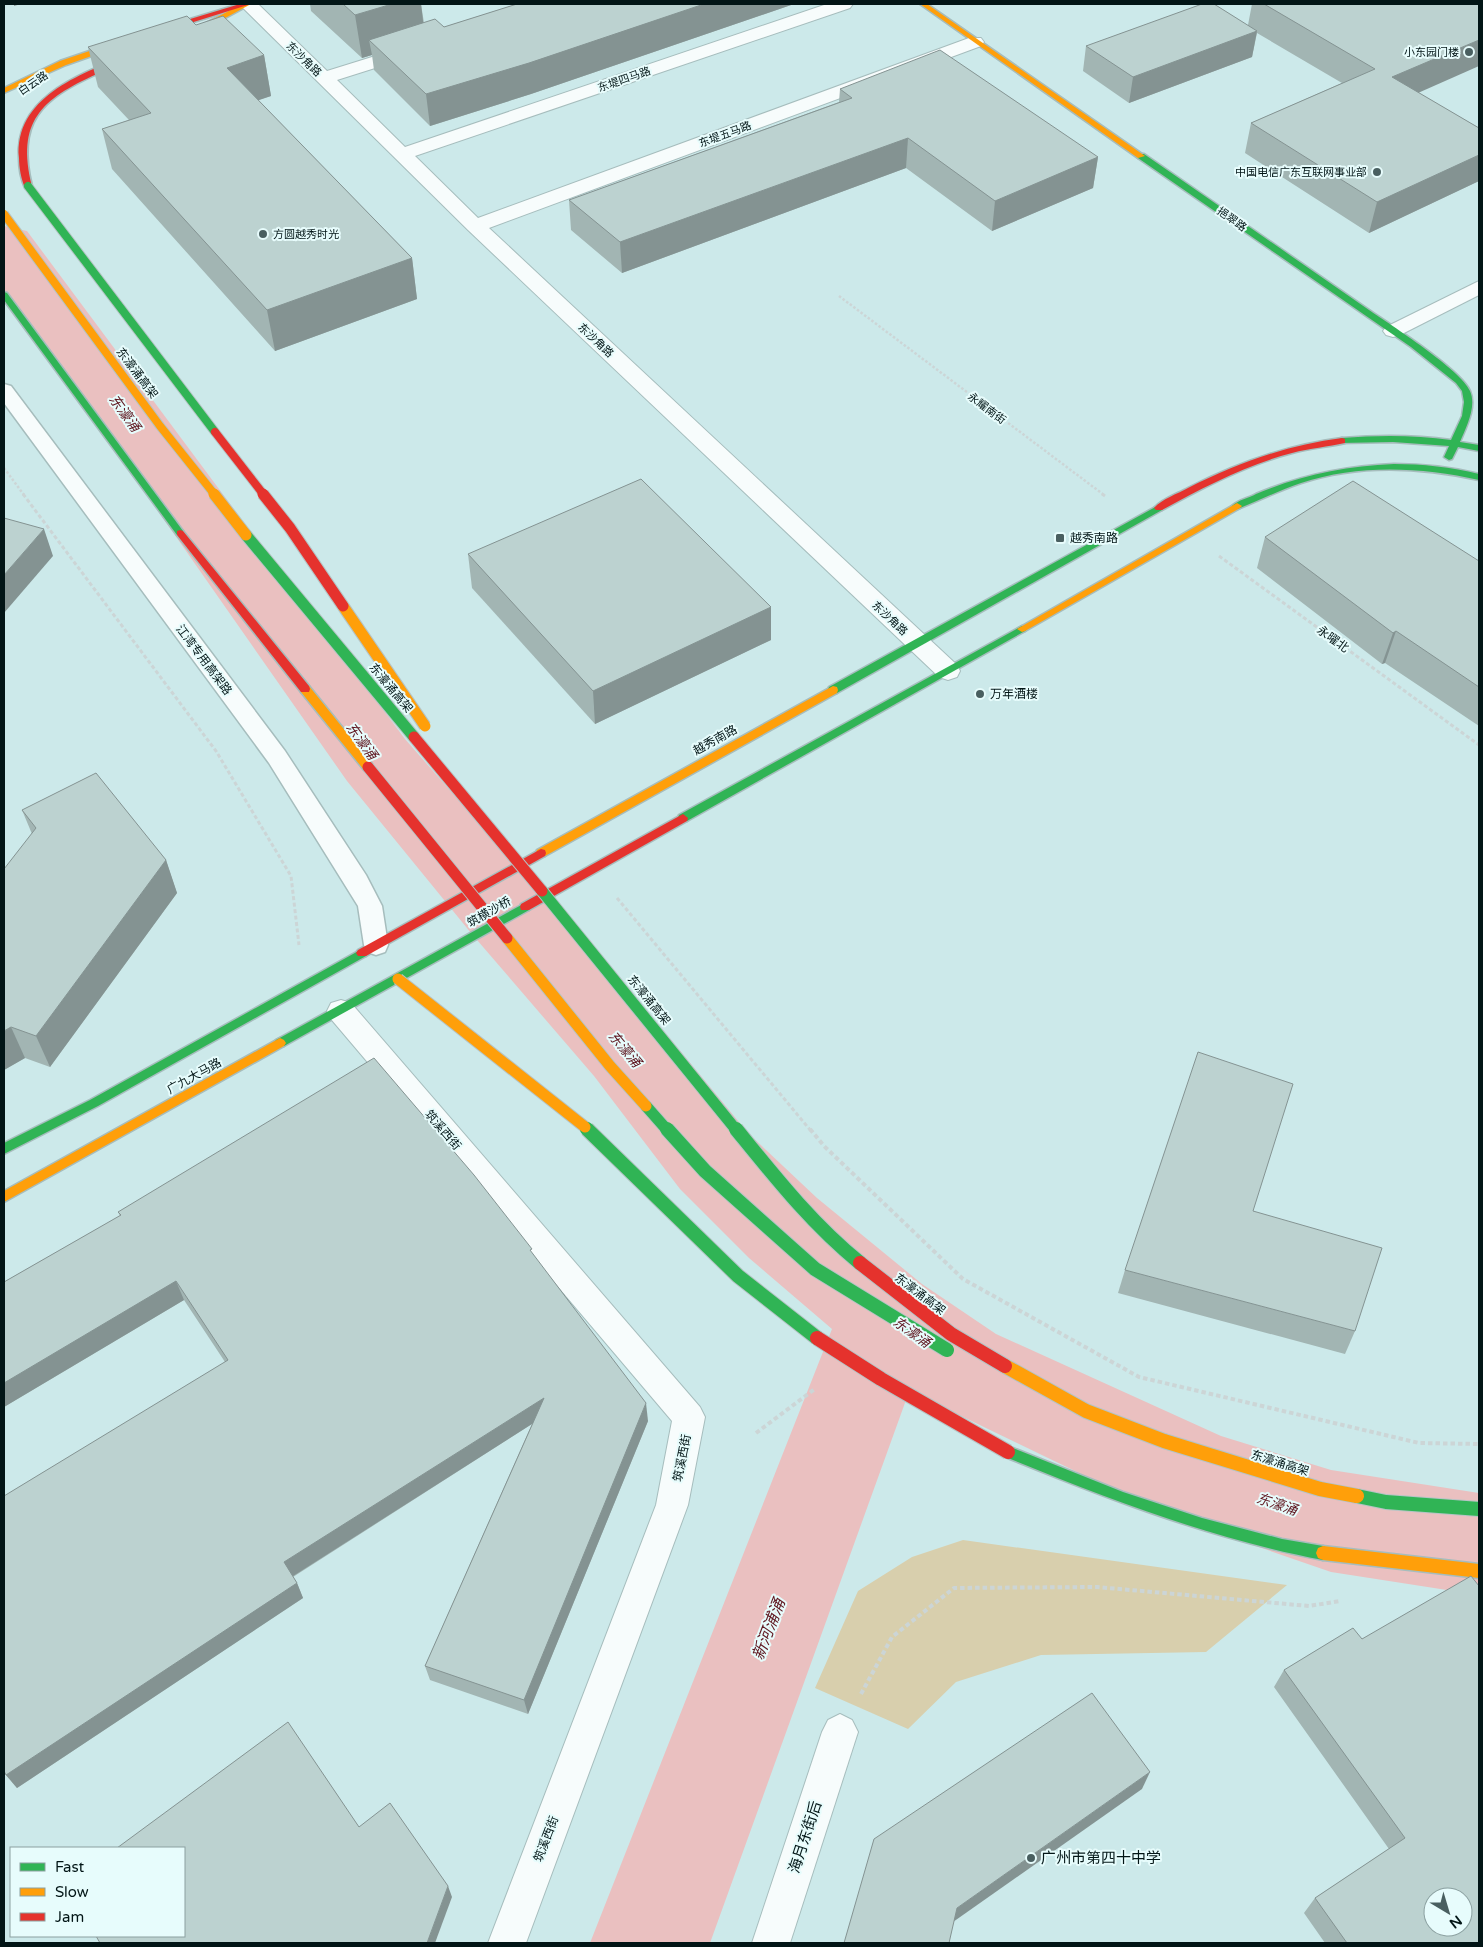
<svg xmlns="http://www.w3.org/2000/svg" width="1483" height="1947" font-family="'Varela Round','Noto Sans SC',sans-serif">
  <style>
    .green { fill: #d8cfad }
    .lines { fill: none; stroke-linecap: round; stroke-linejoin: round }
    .river { fill: #eac0c0; fill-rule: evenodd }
    .lane-casing { stroke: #a6bdbd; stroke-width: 3 }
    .street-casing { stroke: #a6bdbd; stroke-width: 2 }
    .fast-casing { stroke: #a6bdbd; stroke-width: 3 }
    .slow-casing { stroke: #a6bdbd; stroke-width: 3 }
    .jam-casing { stroke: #a6bdbd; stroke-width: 3 }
    .path-far2 { stroke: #ccd5d6; stroke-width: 2.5; stroke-dasharray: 2.5 2; stroke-linecap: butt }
    .path-far1 { stroke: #ccd5d6; stroke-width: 3; stroke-dasharray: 4 2.5; stroke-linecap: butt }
    .path { stroke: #ccd5d6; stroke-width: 4; stroke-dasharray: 4.5 3; stroke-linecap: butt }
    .lane { fill: #f7fcfc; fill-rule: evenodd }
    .street { fill: #f7fcfc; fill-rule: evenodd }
    .fast { fill: #30b455; fill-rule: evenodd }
    .slow { fill: #ff9f0a; fill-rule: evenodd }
    .jam { fill: #e5322d; fill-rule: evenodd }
    .fast-bridge-far2-casing { stroke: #b5c4c5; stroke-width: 10; stroke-linecap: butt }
    .fast-bridge-far1-casing { stroke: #b5c4c5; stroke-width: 13; stroke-linecap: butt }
    .fast-bridge-casing { stroke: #b5c4c5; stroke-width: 16; stroke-linecap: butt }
    .slow-bridge-far2-casing { stroke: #b5c4c5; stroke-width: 10; stroke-linecap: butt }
    .slow-bridge-far1-casing { stroke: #b5c4c5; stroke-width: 13; stroke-linecap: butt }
    .slow-bridge-casing { stroke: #b5c4c5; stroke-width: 16; stroke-linecap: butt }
    .jam-bridge-far2-casing { stroke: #b5c4c5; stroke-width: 10; stroke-linecap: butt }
    .jam-bridge-far1-casing { stroke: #b5c4c5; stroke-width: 13; stroke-linecap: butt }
    .jam-bridge-casing { stroke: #b5c4c5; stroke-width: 16; stroke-linecap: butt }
    .fast-bridge-far2 { stroke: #30b455; stroke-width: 8 }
    .fast-bridge-far1 { stroke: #30b455; stroke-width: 11 }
    .fast-bridge { stroke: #30b455; stroke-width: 14 }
    .slow-bridge-far2 { stroke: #ff9f0a; stroke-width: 8 }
    .slow-bridge-far1 { stroke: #ff9f0a; stroke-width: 11 }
    .slow-bridge { stroke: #ff9f0a; stroke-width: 14 }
    .jam-bridge-far2 { stroke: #e5322d; stroke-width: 8 }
    .jam-bridge-far1 { stroke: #e5322d; stroke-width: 11 }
    .jam-bridge { stroke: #e5322d; stroke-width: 14 }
    .wall { fill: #a2b5b3 }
    .shaded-wall { fill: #849392 }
    .building { fill: #bcd2d0; stroke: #849392; fill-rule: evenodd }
    .poi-dot { fill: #495f60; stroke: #e7fcfc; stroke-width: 2 }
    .labels { text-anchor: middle; stroke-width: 4; stroke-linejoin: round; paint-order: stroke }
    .far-poi-label { font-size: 11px; fill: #021516; stroke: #e7fcfc; text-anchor: end }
    .far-street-label { font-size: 11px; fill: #021516; stroke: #e7fcfc }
    .street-label { font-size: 12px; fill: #021516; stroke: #e7fcfc }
    .poi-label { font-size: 12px; fill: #021516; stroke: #e7fcfc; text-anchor: start }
    .water-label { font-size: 14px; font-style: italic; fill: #5f161f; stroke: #e7fcfc }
    .near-street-label { font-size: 15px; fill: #021516; stroke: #e7fcfc }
    .near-poi-label { font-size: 15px; fill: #021516; stroke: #e7fcfc; text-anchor: start }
    .near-water-label { font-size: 16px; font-style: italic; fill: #5f161f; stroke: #e7fcfc }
  </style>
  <rect width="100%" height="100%" fill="#cce9ea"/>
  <polygon class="green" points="963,1540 1287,1585 1206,1652 1041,1655 956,1682 908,1729 815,1688 858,1591 912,1557"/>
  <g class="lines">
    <polygon class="river" points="4,226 27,231 405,739 533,885 658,1024 748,1133 817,1198 922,1284 996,1334 1221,1436 1331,1470 1479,1493 1479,1595 1331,1572 1166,1515 924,1398 910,1389 710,1943 590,1943 832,1329 749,1258 680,1189 594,1076 471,933 347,781 4,291"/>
    <defs>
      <polygon id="lane" points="4,384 11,386 285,751 366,875 382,906 388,945 385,952 376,955 367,952 364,945 358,906 269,763 4,403"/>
      <g id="street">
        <polygon points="239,4 258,4 327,71 401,48 413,48 416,52 413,56 337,80 405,147 827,4 853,4 850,8 415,156 478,218 969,38 981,38 984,42 981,46 489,228 957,665 960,671 957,677 948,680 939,677 468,230"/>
        <polygon points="1479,281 1479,295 1400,335 1393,337 1386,335 1383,331 1386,327"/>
        <polygon points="341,1000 351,1003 700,1407 705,1417 688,1505 526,1943 488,1943 656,1505 672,1421 331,1019 327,1011 331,1003"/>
        <polygon points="840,1714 852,1720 858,1732 790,1943 752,1943 822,1732 828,1720"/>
      </g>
      <g id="fast">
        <path d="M1138,154H1144C1219,206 1294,258 1369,310C1391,325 1461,370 1470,391C1477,407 1466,427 1460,442L1479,445V451L1458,447L1452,459L1449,460L1444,457L1449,446L1393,442L1339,443V439L1342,438C1379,435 1415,435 1451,440L1462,416L1464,402L1462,391L1456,383L1411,347L1138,158Z"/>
        <polygon points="4,292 7,293 183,531 183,535 177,535 4,300"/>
        <path d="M1394,464C1423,464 1451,467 1479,474V480C1421,467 1358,464 1301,483C1280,490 1260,500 1240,508L1237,509L1232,506C1238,500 1249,498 1256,494C1301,475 1345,466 1394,464Z"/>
        <polygon points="1159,505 1164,508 1162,510 837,693 833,694 828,690 829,687"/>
        <polygon points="1022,626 1025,627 1027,629 1025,631 687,821 679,821 678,818 679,815"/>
        <polygon points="525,903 529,904 530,907 529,910 284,1046 276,1046 274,1043 276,1040"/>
        <polygon points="362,949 366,950 368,953 366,956 98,1106 4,1154 4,1143 90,1100"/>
        <path d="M1008,1446L1123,1492L1202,1518L1282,1539L1323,1546L1328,1548L1330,1553L1328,1558L1323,1560C1212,1539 1108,1499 1003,1456L1001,1452L1003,1448Z"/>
      </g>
      <g id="slow">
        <polygon points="242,4 251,4 192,36 185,34"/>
        <polygon points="920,4 927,4 1145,156 1138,158"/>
        <polygon points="178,21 185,23 66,65 4,93 4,88 60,61"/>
        <polygon points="1237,503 1242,506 1240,508 1025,631 1022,632 1017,629"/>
        <polygon points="305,685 309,686 372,764 373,767 372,770 364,770 301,692 300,689 301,686"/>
        <polygon points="833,686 837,687 838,690 837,693 545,856 537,856 536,853 537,850"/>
        <polygon points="280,1038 284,1040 286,1043 284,1046 4,1202 4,1191"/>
        <polygon points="1323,1546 1479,1564 1479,1578 1323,1560 1318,1558 1316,1553 1318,1548"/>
      </g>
      <g id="jam">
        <polygon points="240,4 251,4 184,25 177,23"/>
        <path d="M125,56L132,58C122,65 108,68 97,74C41,99 16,122 32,186L25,188C21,179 19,167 19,158C14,98 80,74 125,56Z"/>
        <path d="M1342,438L1345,439V443C1328,447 1310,448 1292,453C1246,465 1204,487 1162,510H1156L1154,508C1162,499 1177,494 1188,488C1237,463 1287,445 1342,438Z"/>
        <polygon points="180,530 183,531 309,686 310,689 309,692 301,692 177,535 177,531"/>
        <polygon points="683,814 688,818 687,821 529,910 521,910 520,907 521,904"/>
        <polygon points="541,849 545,850 546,853 545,856 366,956 358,956 356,953 358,950"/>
      </g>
    </defs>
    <use href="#lane" class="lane-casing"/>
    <use href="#street" class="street-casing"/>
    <use href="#fast" class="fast-casing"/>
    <use href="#slow" class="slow-casing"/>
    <use href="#jam" class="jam-casing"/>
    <g class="path-far2">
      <polyline points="839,296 1104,495"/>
      <polyline points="4,468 24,495"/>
    </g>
    <g class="path-far1">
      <polyline points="23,494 216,751 291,876 299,945"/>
      <polyline points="1102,494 1105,496"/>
      <polyline points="1219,556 1479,745"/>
      <polyline points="617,898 811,1131"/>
    </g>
    <g class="path">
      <polyline points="810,1129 824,1146 963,1279 1139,1377 1419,1443 1479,1444"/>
      <polyline points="756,1433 816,1388"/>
      <polyline points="861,1694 892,1637 954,1588 1097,1587 1309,1606 1340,1601"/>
    </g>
    <use href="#lane" class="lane"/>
    <use href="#street" class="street"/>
    <use href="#fast" class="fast"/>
    <use href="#slow" class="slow"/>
    <use href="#jam" class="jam"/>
    <defs>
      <polyline id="fast-bridge-far2" points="28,186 215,432"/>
      <g id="fast-bridge-far1">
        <polyline points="246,535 414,737"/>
        <polyline points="542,891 737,1131"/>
        <polyline points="646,1106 668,1131"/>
        <polyline points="585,1127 589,1131"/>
      </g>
      <g id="fast-bridge">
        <polyline points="587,1129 738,1276 817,1338"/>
        <polyline points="667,1129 705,1171 815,1269 947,1350"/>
        <path d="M736,1129C775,1177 812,1224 860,1263"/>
        <polyline points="1357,1496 1386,1502 1479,1509"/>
      </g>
      <polyline id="slow-bridge-far2" points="4,214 160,426 215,495"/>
      <g id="slow-bridge-far1">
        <polyline points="214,494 246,535"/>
        <polyline points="343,606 425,726"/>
        <polyline points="507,938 610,1066 646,1106"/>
        <polyline points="398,979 585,1127"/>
      </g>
      <polyline id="slow-bridge" points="1005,1366 1086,1411 1164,1441 1320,1489 1357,1496"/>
      <polyline id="jam-bridge-far2" points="215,432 264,495"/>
      <g id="jam-bridge-far1">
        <polyline points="263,494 290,528 343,606"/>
        <polyline points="414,737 542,891"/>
        <polyline points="368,767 507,938"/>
      </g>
      <g id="jam-bridge">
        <polyline points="860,1263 951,1334 1005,1366"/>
        <polyline points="817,1338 881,1379 1008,1452"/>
      </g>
    </defs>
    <use href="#fast-bridge-far2" class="fast-bridge-far2-casing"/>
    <use href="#fast-bridge-far1" class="fast-bridge-far1-casing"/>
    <use href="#fast-bridge" class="fast-bridge-casing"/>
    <use href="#slow-bridge-far2" class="slow-bridge-far2-casing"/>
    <use href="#slow-bridge-far1" class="slow-bridge-far1-casing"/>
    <use href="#slow-bridge" class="slow-bridge-casing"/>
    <use href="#jam-bridge-far2" class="jam-bridge-far2-casing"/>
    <use href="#jam-bridge-far1" class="jam-bridge-far1-casing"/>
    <use href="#jam-bridge" class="jam-bridge-casing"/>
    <use href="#fast-bridge-far2" class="fast-bridge-far2"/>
    <use href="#fast-bridge-far1" class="fast-bridge-far1"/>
    <use href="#fast-bridge" class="fast-bridge"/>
    <use href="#slow-bridge-far2" class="slow-bridge-far2"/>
    <use href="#slow-bridge-far1" class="slow-bridge-far1"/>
    <use href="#slow-bridge" class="slow-bridge"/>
    <use href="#jam-bridge-far2" class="jam-bridge-far2"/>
    <use href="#jam-bridge-far1" class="jam-bridge-far1"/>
    <use href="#jam-bridge" class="jam-bridge"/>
  </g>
  <g class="wall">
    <polygon points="310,4 421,4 424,23 444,27 517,4 794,4 531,94 430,126 374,70 372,55 362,58 311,11"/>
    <polygon points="1252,4 1479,4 1418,93 1479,128 1479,181 1369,233 1245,153 1251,123 1342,83 1257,33 1252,57 1129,103 1083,71 1086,46 1248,25"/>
    <polygon points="196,25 264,55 271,96 258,100 412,258 417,299 275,351 112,169 102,129 129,120 98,87 88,47"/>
    <polygon points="840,89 1098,157 1093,188 992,231 906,168 622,273 571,230 569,200 839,102"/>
    <polygon points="1265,537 1479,561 1479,726 1385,663 1382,664 1257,568"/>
    <polygon points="468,554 771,607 771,640 595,724 472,588"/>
    <polygon points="22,810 166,860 177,893 50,1067 25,1058 4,1070 32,834"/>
    <polygon points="118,1212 532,1253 648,1421 528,1714 430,1680 425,1666 532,1424 293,1577 297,1583 303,1598 17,1788 6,1775 225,1362 184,1300 4,1407 4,1282 120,1216"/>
    <polygon points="1125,1270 1355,1331 1345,1354 1118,1293"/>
    <polygon points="1362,1639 1479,1943 1325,1943 1304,1913 1315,1898 1389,1849 1274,1687 1284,1670"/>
  </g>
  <g class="shaded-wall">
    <polygon points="14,4 21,4 14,6"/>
    <polygon points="392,4 421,4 425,38 369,40 372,55 362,58 355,15"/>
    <polygon points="704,4 794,4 531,94 430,126 426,94"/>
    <polygon points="1257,31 1252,57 1129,103 1133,77"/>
    <polygon points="1479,40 1479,66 1384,108 1392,77"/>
    <polygon points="264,55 271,96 235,108 227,68"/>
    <polygon points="908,138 906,168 622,273 620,242"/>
    <polygon points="1479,155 1479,181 1369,233 1377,202"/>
    <polygon points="1098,157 1093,188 992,231 995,201"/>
    <polygon points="412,258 417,299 275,351 267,310"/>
    <polygon points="44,529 53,556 4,613 4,575"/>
    <polygon points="771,607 771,640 595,724 593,691"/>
    <polygon points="1396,631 1385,663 1382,664 1393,633"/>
    <polygon points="166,860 177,893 50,1067 36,1036"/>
    <polygon points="11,1027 25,1058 4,1070 4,1031"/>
    <polygon points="176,1281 184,1300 4,1407 4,1383"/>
    <polygon points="544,1398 546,1415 290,1578 284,1562"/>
    <polygon points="646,1403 648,1421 528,1714 524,1700"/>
    <polygon points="297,1583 303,1598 17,1788 6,1775"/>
    <polygon points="1150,1772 1142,1789 953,1922 957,1908"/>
    <polygon points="448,1886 452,1897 435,1943 427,1943"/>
  </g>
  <g class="building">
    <polygon points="343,4 392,4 355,15"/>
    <polygon points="517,4 704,4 529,63 426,94 369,40 435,19 444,27"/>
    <polygon points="1202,4 1214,4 1257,31 1133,77 1086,46"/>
    <polygon points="1264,4 1479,4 1479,40 1392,77 1479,128 1479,155 1377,202 1251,123 1375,69"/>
    <polygon points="187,16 196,25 223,16 264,55 227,68 412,258 267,310 102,129 151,113 88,47"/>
    <polygon points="940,50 1098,157 995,201 908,138 620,242 569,200 852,98 840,89"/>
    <polygon points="641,479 771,607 593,691 468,554"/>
    <polygon points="1353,481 1479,561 1479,687 1396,631 1393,633 1265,537"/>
    <polygon points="4,518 44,529 4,575"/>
    <polygon points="96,773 166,860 36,1036 11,1027 4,1031 4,869 36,828 22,810"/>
    <polygon points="1198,1052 1293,1084 1253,1211 1382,1248 1355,1331 1125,1270"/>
    <polygon points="374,1058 474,1175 532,1249 530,1250 646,1403 524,1700 425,1666 544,1398 284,1562 297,1583 6,1775 4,1771 4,1496 228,1360 176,1281 4,1383 4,1282 121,1215 118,1212"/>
    <path d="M1471,1576L1479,1586V1943H1347L1315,1898L1405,1838L1284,1670L1353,1628L1362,1639ZM1433,1897H1463V1927H1433Z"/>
    <polygon points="1092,1693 1150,1772 957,1908 949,1943 844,1943 874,1839"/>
    <polygon points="288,1722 359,1827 390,1803 448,1886 427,1943 100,1943 96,1936 184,1936 184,1848 117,1848"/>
  </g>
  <g class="poi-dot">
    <circle cx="1469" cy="52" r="5"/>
    <circle cx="1377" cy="172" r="5"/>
    <circle cx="263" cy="234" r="5"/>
    <rect x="1055" y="533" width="10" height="10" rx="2.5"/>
    <circle cx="980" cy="694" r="5"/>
    <circle cx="1031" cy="1858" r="5"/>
  </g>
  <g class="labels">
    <g class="far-poi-label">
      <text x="1459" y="56">小东园门楼</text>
      <text x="1367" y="176">中国电信广东互联网事业部</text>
      <text x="273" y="238" text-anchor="start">方圆越秀时光</text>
    </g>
    <g class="far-street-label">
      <text transform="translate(304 59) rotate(44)" y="4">东沙角路</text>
      <text transform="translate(624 79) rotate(-19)" y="4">东堤四马路</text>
      <text transform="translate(33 83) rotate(-34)" y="4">白云路</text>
      <text transform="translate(725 134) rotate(-20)" y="4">东堤五马路</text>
      <text transform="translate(1232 219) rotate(35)" y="4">挹翠路</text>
      <text transform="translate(596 340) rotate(43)" y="4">东沙角路</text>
      <text transform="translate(987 408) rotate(37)" y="4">永耀南街</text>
      <text transform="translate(890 618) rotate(43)" y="4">东沙角路</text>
    </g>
    <g class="street-label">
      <text transform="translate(137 373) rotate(53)" y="4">东濠涌高架</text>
      <text transform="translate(1333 639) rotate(36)" y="4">永曜北</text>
      <text transform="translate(204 660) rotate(53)" y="4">江湾专用高架路</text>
      <text transform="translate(391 688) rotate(50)" y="4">东濠涌高架</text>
      <text transform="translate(715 740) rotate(-29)" y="4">越秀南路</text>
      <text transform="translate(489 912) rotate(-30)" y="4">筑横沙桥</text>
      <text transform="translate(649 1000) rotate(51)" y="4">东濠涌高架</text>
      <text transform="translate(194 1076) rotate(-29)" y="4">广九大马路</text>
      <text transform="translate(443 1130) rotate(49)" y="4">筑溪西街</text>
      <text transform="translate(920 1294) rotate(37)" y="4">东濠涌高架</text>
      <text transform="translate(682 1458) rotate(-79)" y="4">筑溪西街</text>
      <text transform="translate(1280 1463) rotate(17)" y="4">东濠涌高架</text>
      <text transform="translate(546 1839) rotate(-69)" y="4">筑溪西街</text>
    </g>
    <g class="poi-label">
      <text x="1070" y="542">越秀南路</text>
      <text x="990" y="698">万年酒楼</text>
    </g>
    <g class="water-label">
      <text transform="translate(125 413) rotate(54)" y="5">东濠涌</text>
      <text transform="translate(362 741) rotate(54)" y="5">东濠涌</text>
      <text transform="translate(625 1049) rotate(50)" y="5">东濠涌</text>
      <text transform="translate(912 1332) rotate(35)" y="5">东濠涌</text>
      <text transform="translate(1277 1504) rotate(18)" y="5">东濠涌</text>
    </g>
    <g class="near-street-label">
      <text transform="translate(805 1837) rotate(-72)" y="5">海月东街后</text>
    </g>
    <g class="near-poi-label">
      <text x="1041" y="1863">广州市第四十中学</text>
    </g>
    <g class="near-water-label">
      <text transform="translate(768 1629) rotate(-69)" y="6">新河浦涌</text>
    </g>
  </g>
  <rect width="1483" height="1947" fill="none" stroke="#021516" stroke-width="10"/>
  <rect x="10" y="1847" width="175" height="90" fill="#e7fcfc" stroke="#8ba0a0"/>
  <rect x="20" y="1863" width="25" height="8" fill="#30b455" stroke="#8ba0a0"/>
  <text x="55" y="1872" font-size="15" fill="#021516">Fast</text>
  <rect x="20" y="1888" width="25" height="8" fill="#ff9f0a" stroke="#8ba0a0"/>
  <text x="55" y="1897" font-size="15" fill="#021516">Slow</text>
  <rect x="20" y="1913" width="25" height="8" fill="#e5322d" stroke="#8ba0a0"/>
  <text x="55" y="1922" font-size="15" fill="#021516">Jam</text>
  <g transform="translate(1448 1912) rotate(142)"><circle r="24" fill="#e7fcfc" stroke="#8ba0a0"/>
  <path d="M0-4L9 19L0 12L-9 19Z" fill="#495f60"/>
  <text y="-8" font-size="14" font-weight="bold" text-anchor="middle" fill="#021516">N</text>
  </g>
</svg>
